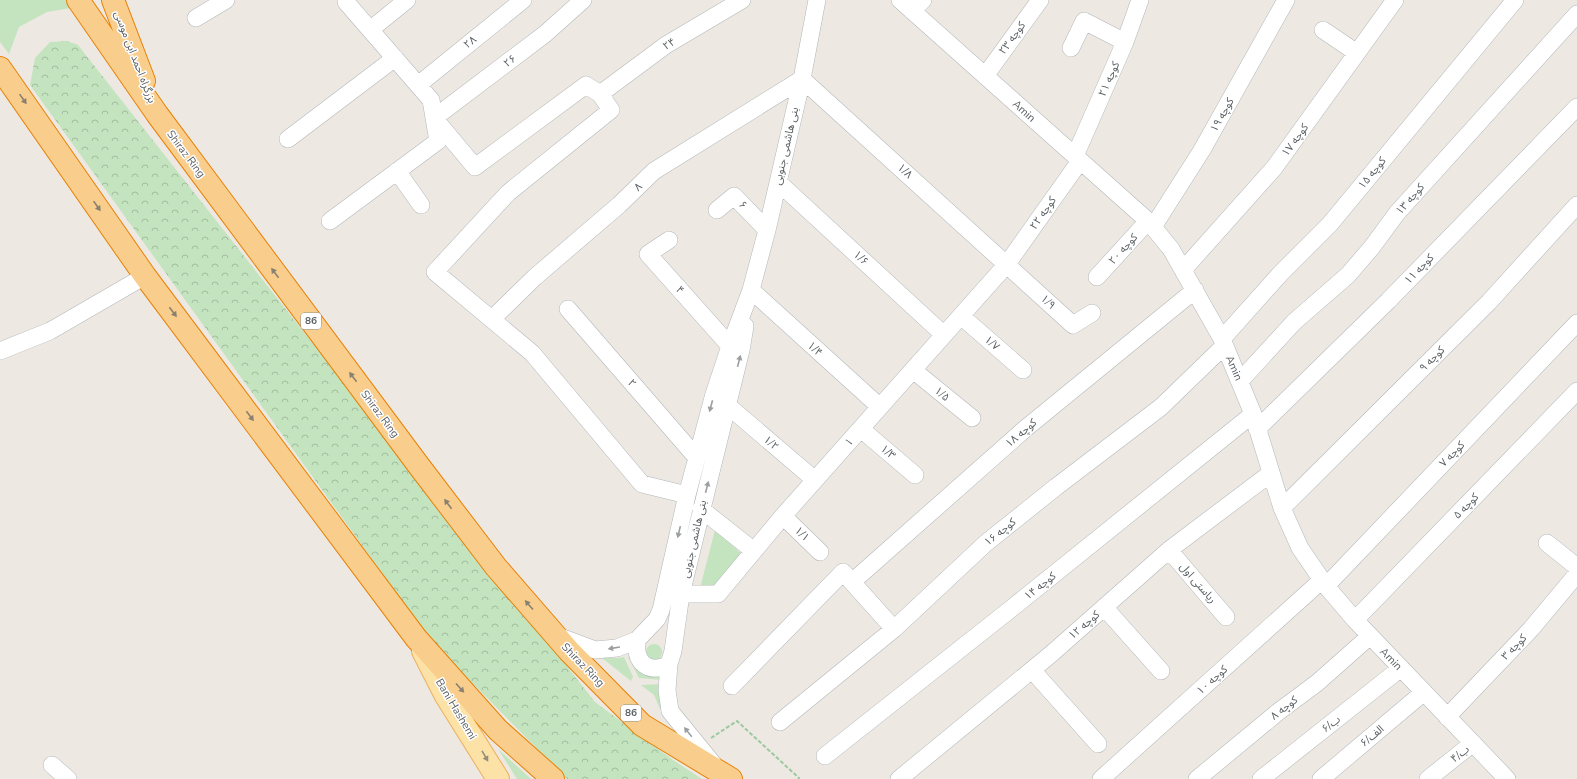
<svg xmlns="http://www.w3.org/2000/svg" width="1577" height="779" font-family="'Nunito Sans','Noto Sans Arabic',sans-serif">
  <style>
    .green { fill: #c4e4bf }
    .forest { fill: url(#forest-crowns) }
    .lines { fill: none; stroke-linecap: round; stroke-linejoin: round }
    .minor-casing { stroke: #b3b6b9; stroke-width: 18 }
    .major-casing { stroke: #edaf5b; stroke-width: 24 }
    .highway-casing { stroke: #e88107; stroke-width: 24 }
    .path { stroke: #9bc9a1; stroke-width: 2; stroke-dasharray: 4 2; stroke-linecap: butt }
    .minor { stroke: #fff; stroke-width: 17 }
    .major { stroke: #fce2a7; stroke-width: 22 }
    .highway { stroke: #f9ce8c; stroke-width: 22 }
    .oneway { fill: #8a806f }
    .oneway2 { fill: #9c9fa1 }
    .oneway3 { fill: #938d7a }
    .labels { text-anchor: middle; dominant-baseline: central; stroke-width: 3; stroke-linejoin: round; paint-order: stroke }
    .shield { fill: #fff; stroke: #8c8f91; stroke-width: 1 }
    .shield-label { font-size: 10px; font-weight: bold; fill: #5a5f62 }
    .street-label { font-size: 11px; fill: #5a5f62; stroke: #fff }
  </style>
  <defs>
    <pattern id="forest-crowns" width="20" height="18" patternUnits="userSpaceOnUse"><rect width="20" height="18" fill="#c4e4bf"/><path d="M2 6a3 3 0 1 1 6 0M12 15a3 3 0 1 1 6 0" fill="none" stroke="#a2bc9f"/></pattern>
  </defs>
  <rect width="100%" height="100%" fill="#ede9e2"/>
  <path class="green" d="M0 0H66L71 8 47 12 19 27 9 54 0 42Z
    M715 530 744 556 713 588H700Z
    M646 652a8 8 0 1 1 16 0a8 8 0 1 1-16 0Z
    M633 655 663 675V680L639 678 628 657Z
    M624 657 633 677 631 681 602 658H618Z
    M663 684 666 709H660L654 695 641 685Z
    M498 749 531 779H517Z"/>
  <path class="forest" d="M67 41 78 45 595 702 673 760 702 779H567L431 641 30 85 35 58 50 42Z"/>
  <g class="lines">
    <defs>
      <path id="minor" d="M583 0 545 34 434 118 475 167 586 85 600 94 611 110 508 193 435 272 532 353 642 484 687 495
        M900 0 1148 221 1171 249 1222 339 1253 414 1282 508 1300 548 1326 586 1355 620 1507 779
        M912 11 923 0
        M196 18 226 0
        M370 30 407 0
        M1323 30 1357 53
        M1071 48 1084 21 1125 42
        M985 76 1040 0
        M418 85 523 0
        M600 94 666 45 742 0
        M288 139 395 58
        M1075 156 1125 42 1140 0
        M397 171 421 205
        M778 182 944 335
        M717 210 734 196 767 230
        M330 221 438 141 431 100 346 2
        M1153 227 1202 150 1286 0
        M669 240 648 254 730 346
        M1183 270 1274 168 1395 0
        M1097 277 1148 221
        M751 290 880 407
        M568 309 697 458
        M961 316 1023 370
        M492 319 535 277 619 205 654 171 802 79 1073 325 1092 313
        M1222 339 1280 274 1330 224 1515 0
        M0 351 50 331 145 276
        M913 370 972 418
        M1240 381 1294 322 1348 275 1372 247 1397 213 1577 14
        M727 405 815 480
        M861 429 915 475
        M1257 429 1388 301 1577 107
        M1282 508 1489 302 1577 205
        M701 509 754 551
        M783 516 820 552
        M1547 543 1577 567
        M1169 550 1226 617
        M852 582 1026 428 1195 290
        M1326 586 1577 323
        M681 594H718L783 516 1007 264 1080 161
        M1104 607 1161 671
        M1355 620 1577 391
        M555 635 595 650 617 648 637 640 657 619 661 610 687 495 714 394 730 346 751 290 767 230 802 79 817 0
        M637 640C634 663 649 675 669 664
        M1032 670 1098 744
        M732 686 843 572 894 629
        M1447 717 1531 629 1577 574
        M780 722 894 629 986 543 1056 487 1161 407 1224 346
        M825 756 1012 608 1253 414
        M52 765 68 779
        M714 765 670 711 667 690 669 664 673 651 681 594 741 350 745 326
        M899 779 1050 655 1169 550 1271 473
        M1101 779 1322 580
        M1197 779 1278 712 1317 683 1370 636
        M1261 779 1401 668
        M1321 779 1424 692
        M1428 779 1473 743"/>
      <path id="major" d="M423 651 446 696 498 779"/>
      <path id="highway" d="M78 0 157 114 419 466 496 567 569 651 642 725 731 779
        M113 0 144 81
        M0 68 145 276 416 638 498 730 553 779"/>
    </defs>
    <use href="#minor" class="minor-casing"/>
    <use href="#major" class="major-casing"/>
    <use href="#highway" class="highway-casing"/>
    <path class="path" d="M711 738 737 721 799 778 798 779"/>
    <use href="#minor" class="minor"/>
    <use href="#major" class="major"/>
    <use href="#highway" class="highway"/>
  </g>
  <defs><path id="oneway-solid" d="M-6-.8H1V-3.2L6.5 0L1 3.2V.8H-6Z"/></defs>
  <g class="oneway">
    <use href="#oneway-solid" transform="translate(23 99) rotate(55)"/>
    <use href="#oneway-solid" transform="translate(97 206) rotate(55)"/>
    <use href="#oneway-solid" transform="translate(275 273) rotate(-127)"/>
    <use href="#oneway-solid" transform="translate(173 312) rotate(53)"/>
    <use href="#oneway-solid" transform="translate(353 377) rotate(-127)"/>
    <use href="#oneway-solid" transform="translate(250 416) rotate(53)"/>
    <use href="#oneway-solid" transform="translate(448 504) rotate(-127)"/>
    <use href="#oneway-solid" transform="translate(529 605) rotate(-131)"/>
    <use href="#oneway-solid" transform="translate(460 688) rotate(48)"/>
  </g>
  <g class="oneway2">
    <use href="#oneway-solid" transform="translate(739 361) rotate(-76)"/>
    <use href="#oneway-solid" transform="translate(711 406) rotate(105)"/>
    <use href="#oneway-solid" transform="translate(707 487) rotate(-76)"/>
    <use href="#oneway-solid" transform="translate(679 532) rotate(103)"/>
    <use href="#oneway-solid" transform="translate(614 648) rotate(171)"/>
    <use href="#oneway-solid" transform="translate(688 732) rotate(-129)"/>
  </g>
  <use class="oneway3" href="#oneway-solid" transform="translate(485 756) rotate(60)"/>
  <g class="labels">
    <g class="shield">
      <rect x="301" y="313" width="20" height="16" rx="3"/>
      <rect x="621" y="705" width="20" height="16" rx="3"/>
    </g>
    <g class="shield-label">
      <text x="311" y="321">86</text>
      <text x="631" y="713">86</text>
    </g>
    <g class="street-label">
      <text transform="translate(1012 38) rotate(-54)">کوچه ۲۳</text>
      <text transform="translate(470 42) rotate(-39)">۲۸</text>
      <text transform="translate(669 44) rotate(-33)">۲۴</text>
      <text transform="translate(135 57) rotate(69)">بزرگراه احمد ابن موسی</text>
      <text transform="translate(510 61) rotate(-37)">۲۶</text>
      <text transform="translate(1109 79) rotate(-66)">کوچه ۲۱</text>
      <text transform="translate(1024 111) rotate(42)">Amin</text>
      <text transform="translate(1222 115) rotate(-61)">کوچه ۱۹</text>
      <text transform="translate(1295 140) rotate(-54)">کوچه ۱۷</text>
      <text transform="translate(786 146) rotate(-77)">بنی هاشمی جنوبی</text>
      <text transform="translate(186 154) rotate(53)">Shiraz Ring</text>
      <text transform="translate(905 171) rotate(42)">۱/۸</text>
      <text transform="translate(1372 173) rotate(-51)">کوچه ۱۵</text>
      <text transform="translate(638 187) rotate(-44)">۸</text>
      <text transform="translate(1410 199) rotate(-49)">کوچه ۱۳</text>
      <text transform="translate(743 205) rotate(45)">۶</text>
      <text transform="translate(1043 213) rotate(-55)">کوچه ۲۲</text>
      <text transform="translate(1123 249) rotate(-48)">کوچه ۲۰</text>
      <text transform="translate(861 258) rotate(42)">۱/۶</text>
      <text transform="translate(1419 269) rotate(-46)">کوچه ۱۱</text>
      <text transform="translate(680 290) rotate(48)">۴</text>
      <text transform="translate(1048 302) rotate(43)">۱/۹</text>
      <text transform="translate(992 343) rotate(41)">۱/۷</text>
      <text transform="translate(815 349) rotate(42)">۱/۴</text>
      <text transform="translate(1432 359) rotate(-45)">کوچه ۹</text>
      <text transform="translate(1234 368) rotate(66)">Amin</text>
      <text transform="translate(632 383) rotate(49)">۲</text>
      <text transform="translate(942 394) rotate(39)">۱/۵</text>
      <text transform="translate(380 414) rotate(53)">Shiraz Ring</text>
      <text transform="translate(1021 433) rotate(-41)">کوچه ۱۸</text>
      <text transform="translate(849 442) rotate(-48)">۱</text>
      <text transform="translate(771 443) rotate(41)">۱/۲</text>
      <text transform="translate(888 452) rotate(40)">۱/۳</text>
      <text transform="translate(1452 454) rotate(-46)">کوچه ۷</text>
      <text transform="translate(1466 506) rotate(-46)">کوچه ۵</text>
      <text transform="translate(1000 532) rotate(-39)">کوچه ۱۶</text>
      <text transform="translate(802 534) rotate(44)">۱/۱</text>
      <text transform="translate(694 539) rotate(-77)">بنی هاشمی جنوبی</text>
      <text transform="translate(1198 583) rotate(49)">ریاستی اول</text>
      <text transform="translate(1040 586) rotate(-39)">کوچه ۱۴</text>
      <text transform="translate(1084 625) rotate(-41)">کوچه ۱۲</text>
      <text transform="translate(1514 647) rotate(-46)">کوچه ۳</text>
      <text transform="translate(1391 659) rotate(46)">Amin</text>
      <text transform="translate(583 665) rotate(46)">Shiraz Ring</text>
      <text transform="translate(1212 680) rotate(-42)">کوچه ۱۰</text>
      <text transform="translate(1284 708) rotate(-38)">کوچه ۸</text>
      <text transform="translate(456 709) rotate(59)">Bani Hashemi</text>
      <text transform="translate(1331 724) rotate(-38)">ب/۶</text>
      <text transform="translate(1372 736) rotate(-40)">۶/الف</text>
      <text transform="translate(1460 754) rotate(-39)">۴/ب</text>
    </g>
  </g>
</svg>
